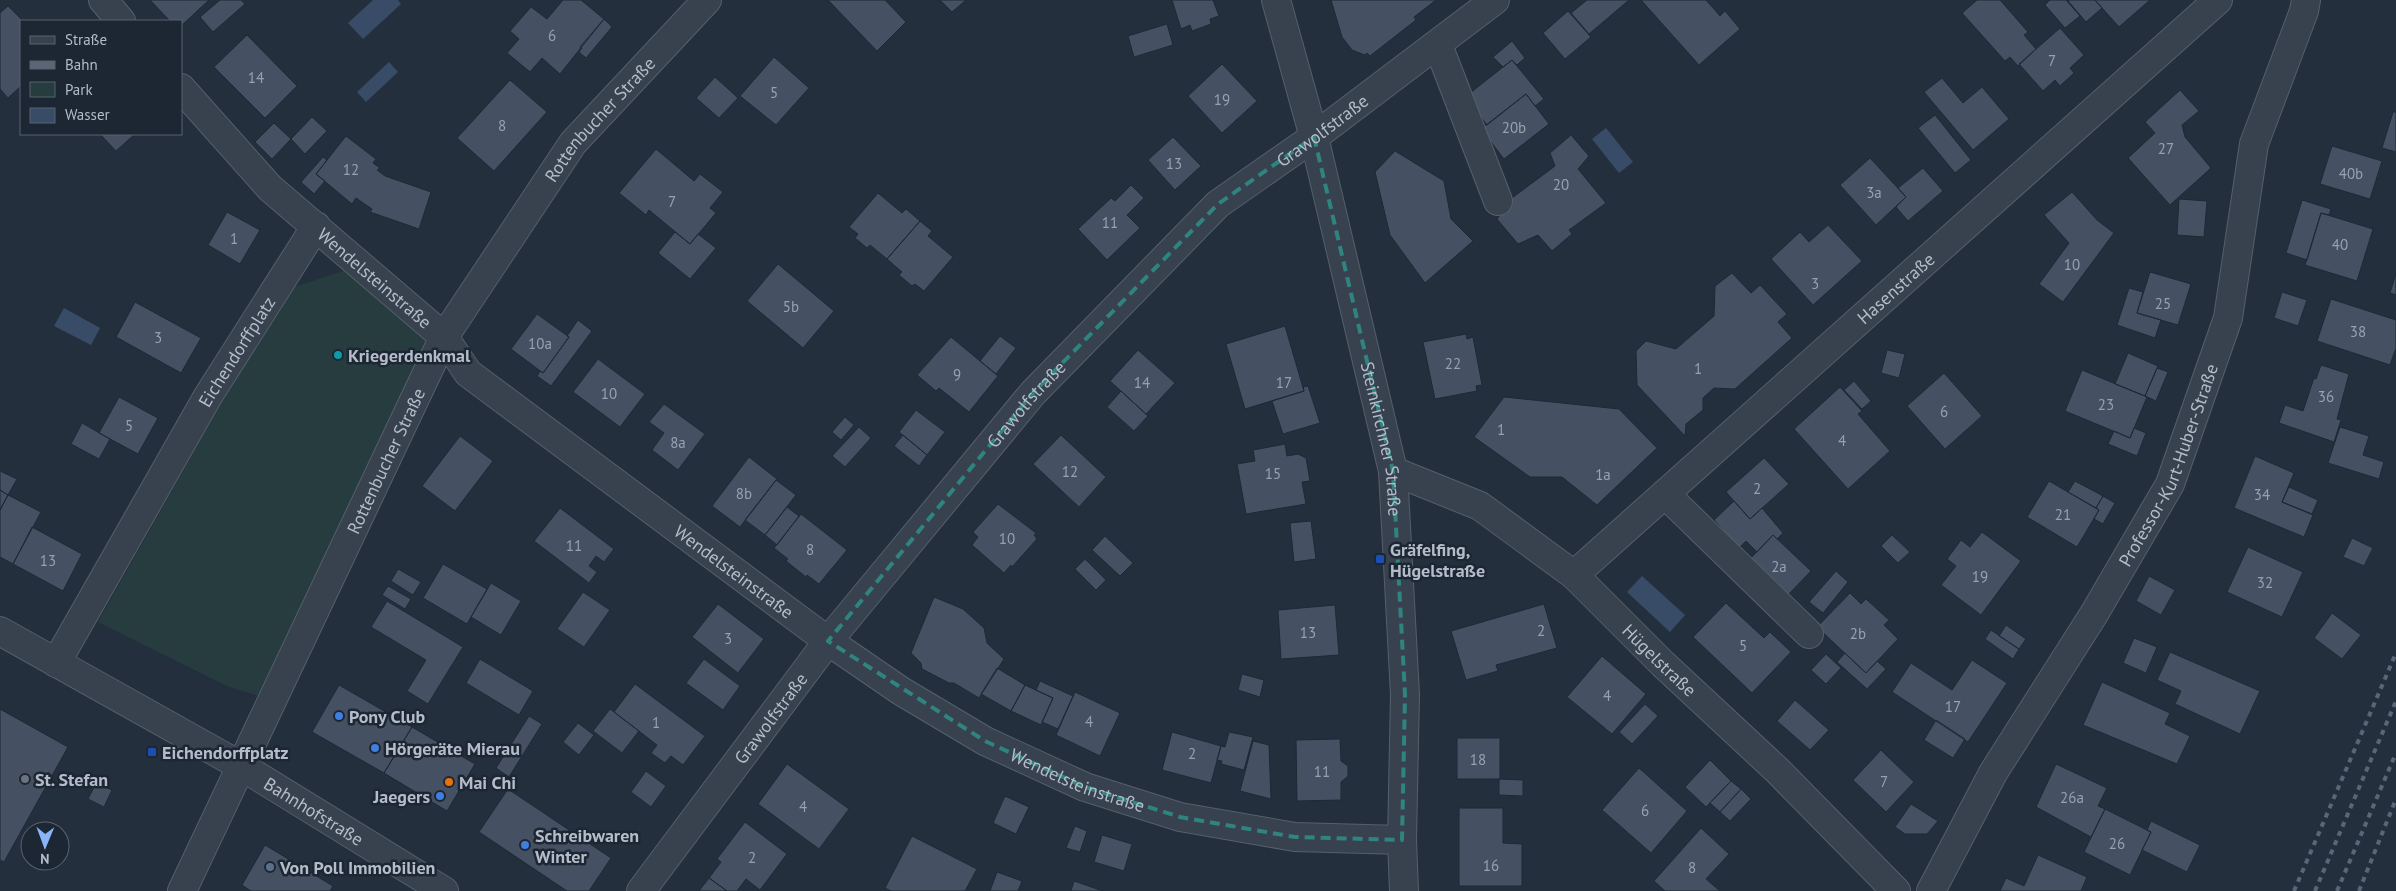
<svg xmlns="http://www.w3.org/2000/svg" width="2396" height="891" font-family="'PT Sans',sans-serif">
  <style>
    .green { fill: #263c3f }
    .water { fill: #394c67 }
    .building { fill: #455162; stroke: #1f2835 }
    .lines { fill: none; stroke-linecap: round; stroke-linejoin: round }
    .minor-casing { stroke: #565f6c; stroke-width: 30 }
    .minor { stroke: #38414e; stroke-width: 28 }
    .rail { stroke: #5a6575; stroke-width: 4; stroke-dasharray: 5 5; stroke-linecap: butt }
    .marked { fill: none; stroke: #308480; stroke-width: 4; stroke-dasharray: 10 6; stroke-linejoin: round }
    .culture-dot { fill: #0f9aa8; stroke: #1d2633; stroke-width: 2 }
    .transit-dot { fill: #1a4fb4; stroke: #1d2633; stroke-width: 2 }
    .shop-dot { fill: #3f7fe0; stroke: #1d2633; stroke-width: 2 }
    .worship-dot { fill: #6b7280; stroke: #1d2633; stroke-width: 2 }
    .food-dot { fill: #e8710a; stroke: #1d2633; stroke-width: 2 }
    .service-dot { fill: #5c6f8a; stroke: #1d2633; stroke-width: 2 }
    .labels { text-anchor: middle; dominant-baseline: central; stroke-width: 5; stroke-linejoin: round; paint-order: stroke }
    .number-label { font-size: 15px; fill: #98a1af }
    .street-label { font-size: 18px; fill: #b4bcc9; stroke: #1d2633 }
    .poi-label { font-size: 18px; font-weight: bold; fill: #b4bcc9; stroke: #1d2633; text-anchor: start }
  </style>
  <rect width="100%" height="100%" fill="#242f3e"/>
  <path class="green" d="M346 270 428 342 266 698 229 687 98 622 285 290Z"/>
  <path class="water" d="M373 0H398L401 4 363 39 348 23Z
    M389 62 398 72 366 102 357 92Z
    M1606 128 1633 162 1619 173 1592 139Z
    M64 308 100 328 91 345 54 326Z
    M1642 576 1685 615 1670 632 1627 592Z"/>
  <path class="building" d="M150 0H209L181 26V21H170Z
    M220 0H241L245 4 213 32 200 17Z
    M563 0H581L604 19 560 74 542 58 530 72 507 53 519 39 510 31 531 7 547 19Z
    M828 0H885L906 22 877 51Z
    M940 0H966L952 12Z
    M1172 0H1213L1219 16 1210 19 1211 24 1192 31 1190 25 1181 29Z
    M1331 0H1436L1414 17 1416 20 1370 56 1367 53 1365 55 1352 50 1342 37Z
    M1587 0H1629L1589 34 1571 13Z
    M1641 0H1706L1720 16 1725 11 1740 29 1699 65Z
    M1977 0H2000L2028 32 2024 35 2036 49 2018 66 2010 57 2005 61 1962 13Z
    M2050 0H2066L2080 16 2065 28 2045 5Z
    M2069 0H2095L2102 8 2086 22 2068 1Z
    M2095 0H2150L2119 27Z
    M8 6 23 21 21 86 8 98 0 89V13Z
    M1568 11 1591 37 1565 59 1543 33Z
    M604 19 612 27 586 58 579 52 582 48 580 47Z
    M1167 24 1173 45 1134 57 1128 36Z
    M2060 28 2084 55 2070 68 2074 73 2060 86 2055 80 2043 91 2019 64Z
    M247 35 297 86 265 118 214 67Z
    M1512 41 1525 58 1517 65 1512 60 1503 67 1493 57Z
    M774 57 809 88 776 125 740 96Z
    M1512 60 1544 99 1535 106 1526 94 1487 125 1465 97Z
    M1222 64 1257 101 1222 133 1188 96Z
    M715 77 738 98 719 118 696 98Z
    M1942 78 1963 103 1982 87 2009 119 1973 150 1924 92Z
    M510 80 547 112 494 171 457 138Z
    M2180 90 2199 111 2182 125 2185 137 2211 168 2170 205 2128 158 2155 133 2145 122Z
    M1526 94 1549 124 1504 159 1481 129Z
    M2393 112H2396V152L2382 148Z
    M1935 115 1971 160 1955 173 1918 128Z
    M312 117 327 131 305 154 291 139Z
    M274 123 291 139 272 159 255 142Z
    M100 134H135L116 151Z
    M1571 135 1589 156 1578 169 1606 203 1569 230 1572 234 1552 251 1538 235 1518 244 1497 219 1512 198 1555 166 1550 153Z
    M346 136 376 159 373 163 380 168 377 170 385 176 431 192 419 229 370 212 372 209 356 198 352 204 316 174Z
    M1173 137 1201 166 1175 190 1148 160Z
    M2332 146 2382 161 2370 199 2320 184Z
    M656 149 694 181 700 174 723 192 710 208 716 213 690 244 649 210 646 215 619 193Z
    M1395 151 1444 181 1451 219 1473 241 1425 283 1390 235 1375 172Z
    M323 157 327 160 316 174 325 181 314 194 301 182Z
    M1870 158 1906 197 1876 225 1840 185Z
    M1923 168 1943 191 1908 221 1896 207 1906 197 1898 188Z
    M1131 185 1144 198 1127 215 1140 228 1107 260 1078 229 1111 198 1115 201Z
    M2072 192 2097 220 2114 233 2063 302 2039 284 2069 243 2044 215Z
    M878 193 902 213 906 209 920 221 887 259 870 245 867 248 855 238 858 234 849 227Z
    M2179 199 2207 201 2204 237 2177 235Z
    M2302 200 2331 209 2329 215 2321 213 2307 260 2286 253Z
    M227 212 260 230 240 264 208 245Z
    M2321 213 2373 229 2357 281 2305 265Z
    M920 221 932 231 928 236 953 257 924 291 915 284 912 286 899 275 902 272 887 259Z
    M1828 225 1862 261 1813 305 1771 259 1800 232 1809 242Z
    M675 232 690 244 698 234 716 248 690 279 658 253Z
    M778 264 834 311 803 348 747 301Z
    M2150 272 2191 284 2178 325 2137 313Z
    M1732 273 1751 293 1760 285 1787 314 1778 322 1792 338 1735 389 1714 388 1703 398V410L1686 424 1685 436 1637 385 1636 351 1646 341 1676 349 1714 316 1715 286Z
    M2396 273V295L2390 293Z
    M2129 288 2143 292 2137 313 2161 320 2155 338 2117 325Z
    M2282 292 2307 300 2298 326 2274 318Z
    M2331 299 2396 320V348L2390 365 2317 341Z
    M135 302 201 338 181 373 116 337Z
    M537 314 569 337 543 373 511 349Z
    M578 320 592 331 551 386 537 376 540 371 543 373 569 337 567 336Z
    M1285 326 1304 391 1245 409 1226 344Z
    M1466 334 1467 339 1473 337 1482 385 1476 386 1477 391 1435 399 1423 342Z
    M1000 336 1016 348 996 374 980 361Z
    M951 337 998 376 969 412 939 388 936 391 917 375Z
    M1138 350 1175 383 1146 414 1110 381Z
    M1887 350 1905 354 1899 378 1881 373Z
    M2128 353 2158 366 2145 396 2115 384Z
    M598 359 645 394 620 427 573 392Z
    M2321 365 2349 374 2337 419 2341 420 2334 442 2279 423 2285 405 2303 411 2314 378 2316 379Z
    M2157 368 2168 372 2156 401 2145 396Z
    M2082 370 2147 397 2130 438 2065 411Z
    M1944 373 1982 416 1945 449 1907 406Z
    M1854 381 1871 401 1862 409 1844 390Z
    M1308 386 1320 423 1283 434 1272 401 1304 391 1303 387Z
    M1840 387 1862 411 1858 414 1890 451 1848 489 1794 429Z
    M1121 391 1148 416 1134 431 1107 407Z
    M119 397 158 418 138 454 99 433Z
    M1504 397 1619 409 1657 448 1597 505 1562 477H1530L1474 437Z
    M664 404 705 434 678 470 652 450 664 433 649 422Z
    M916 410 945 432 927 455 899 432Z
    M845 417 854 425 841 440 832 432Z
    M82 423 110 439 99 459 71 444Z
    M859 427 871 438 845 467 832 456Z
    M2340 427 2369 436 2363 455 2384 462 2379 479 2328 463Z
    M2134 428 2146 433 2137 456 2108 444 2114 431 2130 438Z
    M903 435 927 455 919 466 894 446Z
    M1061 435 1106 477 1079 507 1033 464Z
    M460 436 493 461 455 511 422 486Z
    M1285 444 1287 456 1298 454 1306 458 1310 481 1302 482 1306 504 1246 514 1237 464 1255 461 1253 450Z
    M2255 456 2294 473 2282 502 2313 515 2304 537 2234 508Z
    M749 457 777 479 740 527 712 506Z
    M1764 458 1789 484 1750 519 1726 492Z
    M0 471 17 479 8 495 0 490Z
    M776 480 796 495 765 535 745 520Z
    M2049 481 2099 510 2077 547 2027 517Z
    M2075 481 2103 496 2096 508 2068 492Z
    M2289 487 2318 500 2312 514 2282 502Z
    M0 490 8 495 0 510Z
    M8 495 41 512 13 564 0 557V510Z
    M2103 496 2115 503 2103 524 2094 519 2099 510 2096 508Z
    M1734 501 1750 519 1762 508 1783 533 1777 539 1773 535 1757 552 1746 541 1739 548 1714 520Z
    M998 504 1036 533 1034 535 1037 539 1012 567 1011 565 1004 573 972 545 978 537 973 532Z
    M787 507 799 516 777 545 765 535Z
    M560 508 614 549 604 562 596 556 589 566 597 572 589 583 534 541Z
    M801 514 847 550 819 584 807 575 806 577 786 561 788 559 774 548Z
    M1311 521 1316 559 1294 562 1290 523Z
    M32 527 82 554 63 591 13 564Z
    M1982 532 2021 561 1981 615 1941 585 1956 566 1947 559 1961 540 1970 547Z
    M1773 535 1811 571 1786 597 1748 561Z
    M1892 535 1910 552 1898 563 1881 546Z
    M1105 536 1133 563 1120 576 1092 550Z
    M2352 538 2373 548 2364 566 2343 557Z
    M2248 547 2303 572 2282 617 2227 592Z
    M1085 559 1106 580 1096 590 1075 569Z
    M443 564 487 589 467 624 423 598Z
    M398 569 421 582 413 595 391 581Z
    M1836 571 1848 582 1823 613 1809 602Z
    M2149 576 2175 590 2161 615 2136 601Z
    M491 583 521 601 501 635 471 617Z
    M388 586 411 599 405 609 382 595Z
    M583 592 610 610 584 647 557 629Z
    M1850 593 1861 604 1866 599 1889 620 1884 625 1898 639 1866 673 1817 627Z
    M934 597 963 609 984 628 987 643 1004 659 979 698 954 683H949L922 669 921 663 911 653Z
    M387 601 463 647 428 704 407 691 426 660 371 627Z
    M1726 603 1764 638 1770 632 1791 652 1752 693 1693 637Z
    M718 604 764 639 738 673 692 637Z
    M1544 604 1557 648 1496 665 1498 671 1466 680 1451 631Z
    M1335 605 1339 655 1281 659 1278 610Z
    M2332 613 2361 635 2342 659 2314 638Z
    M2006 625 2026 639 2019 649 1999 636Z
    M1991 630 2019 649 2013 659 1985 639Z
    M2134 638 2157 647 2146 673 2123 663Z
    M2170 652 2260 691 2240 734 2175 704 2181 691 2157 680Z
    M1845 653 1866 673 1877 661 1886 669 1867 689 1837 662Z
    M1826 654 1841 668 1826 684 1811 670Z
    M1602 656 1646 694 1612 734 1567 697Z
    M480 659 533 691 519 715 466 683Z
    M704 659 740 686 723 710 686 683Z
    M1972 660 2007 683 1968 742 1892 692 1911 663 1952 690Z
    M997 668 1025 685 1011 711 981 694Z
    M1242 674 1264 680 1260 697 1238 690Z
    M1040 681 1073 696 1058 729 1042 722 1053 698 1036 690Z
    M2102 682 2170 713 2165 724 2190 736 2177 764 2083 725Z
    M635 684 705 736 683 765 671 756 665 763 651 753 657 745 614 712Z
    M339 685 412 727 384 773 312 732Z
    M1025 685 1053 698 1041 725 1011 711Z
    M1075 692 1120 713 1100 756 1056 735Z
    M1795 700 1829 730 1810 750 1777 721Z
    M1645 704 1658 716 1632 744 1619 732Z
    M0 709 68 747 4 862 0 860Z
    M610 709 639 731 622 753 593 731Z
    M529 716 542 724 509 777 496 768Z
    M1936 720 1965 739 1953 758 1924 740Z
    M578 723 594 735 579 755 563 742Z
    M412 727 475 764 447 811 384 773Z
    M1172 732 1221 746 1211 783 1162 770Z
    M1229 732 1253 737 1244 770 1221 764 1222 761 1217 760 1221 746 1225 747Z
    M1457 738H1500V779H1457Z
    M1340 739 1341 761 1348 766V776L1341 782V800L1297 801 1296 740Z
    M1253 741 1269 745 1271 799 1240 791Z
    M1881 750 1914 782 1886 812 1853 780Z
    M1710 760 1731 781 1706 807 1685 787Z
    M787 764 849 809 819 849 758 804Z
    M2056 764 2107 788 2098 806 2105 809 2091 837 2036 807Z
    M1639 768 1687 811 1651 853 1602 810Z
    M646 771 666 786 651 807 631 792Z
    M1499 779 1523 780V796L1499 795Z
    M1731 781 1741 789 1720 812 1710 803Z
    M96 783 112 790 104 807 88 799Z
    M508 789 611 858 589 891H567L479 832Z
    M1741 789 1751 799 1730 821 1720 812Z
    M1005 796 1029 807 1016 834 993 823Z
    M1911 804 1938 821 1927 834H1905L1895 827Z
    M1459 808H1503V843L1522 844V886H1459Z
    M2105 809 2151 832 2130 875 2084 852Z
    M2151 821 2200 845 2187 872 2142 850 2151 832 2147 830Z
    M745 822 787 854 760 890 746 879 737 891H727L709 878 721 862 717 859Z
    M1075 826 1087 831 1080 852 1066 848Z
    M1701 828 1729 854 1706 879 1720 891H1665L1654 881Z
    M1102 835 1132 844 1124 871 1094 862Z
    M912 836 977 869 965 891H891L885 888Z
    M265 845 333 886 330 891H251L242 885Z
    M2038 855 2087 877 2081 891H2000L2006 878 2024 886Z
    M997 872 1022 881 1018 891H990Z
    M709 878 727 891H699Z
    M1074 881 1103 891H1071Z"/>
  <g class="lines">
    <defs>
      <g id="minor">
        <path d="M103 0 121 21"/>
        <path id="s1" d="M1276 0 1314 137 1393 471 1405 695 1402 840 1404 891"/>
        <path d="M1438 45 1498 201"/>
        <path id="s2" d="M181 88 270 188 444 337 468 373 828 641 901 691 985 741 1085 787 1180 817 1295 837 1402 840"/>
        <path id="s3" d="M1393 471 1480 506 1574 575 1663 664 1777 770 1896 891"/>
        <path d="M1665 494 1809 634"/>
        <path id="s4" d="M1574 575 2218 0"/>
        <path id="s5" d="M0 631 241 766 444 891"/>
        <path id="s6" d="M56 663 208 396 316 226"/>
        <path id="s7" d="M182 891 444 337 573 143 707 0"/>
        <path id="s8" d="M641 891 828 641 1033 393 1218 204 1314 137 1495 0"/>
        <path id="s9" d="M1931 891 1993 773 2094 614 2170 484 2228 318 2254 144 2304 11 2306 0"/>
      </g>
    </defs>
    <use href="#minor" class="minor-casing"/>
    <use href="#minor" class="minor"/>
    <path class="rail" d="M2294 891 2396 653
      M2315 891 2396 701
      M2337 891 2396 753
      M2359 891 2396 799"/>
  </g>
  <path class="marked" d="M1314 137 1393 471 1405 695 1402 840 1295 837 1180 817 1085 787 985 741 828 641 1033 393 1218 204Z"/>
  <circle class="culture-dot" cx="338" cy="355" r="5"/>
  <g class="transit-dot">
    <rect x="1375" y="554" width="10" height="10" rx="2.5"/>
    <rect x="147" y="747" width="10" height="10" rx="2.5"/>
  </g>
  <g class="shop-dot">
    <circle cx="339" cy="716" r="5"/>
    <circle cx="375" cy="748" r="5"/>
    <circle cx="440" cy="796" r="5"/>
    <circle cx="525" cy="845" r="5"/>
  </g>
  <circle class="worship-dot" cx="25" cy="779" r="5"/>
  <circle class="food-dot" cx="449" cy="782" r="5"/>
  <circle class="service-dot" cx="270" cy="867" r="5"/>
  <g class="labels">
    <g class="number-label">
      <text x="552" y="35">6</text>
      <text x="2052" y="60">7</text>
      <text x="256" y="77">14</text>
      <text x="774" y="92">5</text>
      <text x="1222" y="99">19</text>
      <text x="502" y="125">8</text>
      <text x="1514" y="127">20b</text>
      <text x="2166" y="148">27</text>
      <text x="1174" y="163">13</text>
      <text x="351" y="169">12</text>
      <text x="2351" y="173">40b</text>
      <text x="1561" y="184">20</text>
      <text x="1874" y="192">3a</text>
      <text x="672" y="201">7</text>
      <text x="1110" y="222">11</text>
      <text x="234" y="238">1</text>
      <text x="2340" y="244">40</text>
      <text x="2072" y="264">10</text>
      <text x="1815" y="283">3</text>
      <text x="2163" y="303">25</text>
      <text x="791" y="306">5b</text>
      <text x="2358" y="331">38</text>
      <text x="158" y="337">3</text>
      <text x="540" y="343">10a</text>
      <text x="1453" y="363">22</text>
      <text x="1698" y="368">1</text>
      <text x="957" y="374">9</text>
      <text x="1142" y="382">14</text>
      <text x="1284" y="382">17</text>
      <text x="609" y="393">10</text>
      <text x="2326" y="396">36</text>
      <text x="2106" y="404">23</text>
      <text x="1944" y="411">6</text>
      <text x="129" y="425">5</text>
      <text x="1501" y="429">1</text>
      <text x="1842" y="440">4</text>
      <text x="678" y="442">8a</text>
      <text x="1070" y="471">12</text>
      <text x="1273" y="473">15</text>
      <text x="1603" y="474">1a</text>
      <text x="1757" y="488">2</text>
      <text x="744" y="493">8b</text>
      <text x="2262" y="494">34</text>
      <text x="2063" y="514">21</text>
      <text x="1007" y="538">10</text>
      <text x="574" y="545">11</text>
      <text x="810" y="549">8</text>
      <text x="48" y="560">13</text>
      <text x="1779" y="566">2a</text>
      <text x="1980" y="576">19</text>
      <text x="2265" y="582">32</text>
      <text x="1541" y="630">2</text>
      <text x="1308" y="632">13</text>
      <text x="1858" y="633">2b</text>
      <text x="728" y="638">3</text>
      <text x="1743" y="645">5</text>
      <text x="1607" y="695">4</text>
      <text x="1953" y="706">17</text>
      <text x="1089" y="721">4</text>
      <text x="656" y="722">1</text>
      <text x="1192" y="753">2</text>
      <text x="1478" y="759">18</text>
      <text x="1322" y="771">11</text>
      <text x="1884" y="781">7</text>
      <text x="2072" y="797">26a</text>
      <text x="803" y="806">4</text>
      <text x="1645" y="810">6</text>
      <text x="2117" y="843">26</text>
      <text x="752" y="857">2</text>
      <text x="1491" y="865">16</text>
      <text x="1692" y="867">8</text>
    </g>
    <g class="street-label">
      <text stroke="none"><textPath href="#s7" startOffset="881">Rottenbucher Straße</textPath></text>
      <text stroke="none"><textPath href="#s8" startOffset="1026">Grawolfstraße</textPath></text>
      <text stroke="none"><textPath href="#s2" startOffset="272">Wendelsteinstraße</textPath></text>
      <text stroke="none"><textPath href="#s4" startOffset="431">Hasenstraße</textPath></text>
      <text stroke="none"><textPath href="#s6" startOffset="360">Eichendorffplatz</textPath></text>
      <text stroke="none"><textPath href="#s8" startOffset="621">Grawolfstraße</textPath></text>
      <text stroke="none"><textPath href="#s1" startOffset="452">Steinkirchner Straße</textPath></text>
      <text stroke="none"><textPath href="#s7" startOffset="476">Rottenbucher Straße</textPath></text>
      <text stroke="none"><textPath href="#s9" startOffset="489">Professor-Kurt-Huber-Straße</textPath></text>
      <text stroke="none"><textPath href="#s2" startOffset="738">Wendelsteinstraße</textPath></text>
      <text stroke="none"><textPath href="#s3" startOffset="331">Hügelstraße</textPath></text>
      <text stroke="none"><textPath href="#s8" startOffset="216">Grawolfstraße</textPath></text>
      <text stroke="none"><textPath href="#s2" startOffset="1142">Wendelsteinstraße</textPath></text>
      <text stroke="none"><textPath href="#s5" startOffset="362">Bahnhofstraße</textPath></text>
    </g>
    <g class="poi-label">
      <text x="348" y="355">Kriegerdenkmal</text>
      <text x="1390" y="549">Gräfelfing,<tspan x="1390" dy="21">Hügelstraße</tspan></text>
      <text x="349" y="716">Pony Club</text>
      <text x="385" y="748">Hörgeräte Mierau</text>
      <text x="162" y="752">Eichendorffplatz</text>
      <text x="35" y="779">St. Stefan</text>
      <text x="459" y="782">Mai Chi</text>
      <text x="430" y="796" text-anchor="end">Jaegers</text>
      <text x="535" y="835">Schreibwaren<tspan x="535" dy="21">Winter</tspan></text>
      <text x="280" y="867">Von Poll Immobilien</text>
    </g>
  </g>
  <rect x="20" y="20" width="162" height="115" fill="#1d2633" stroke="#59626f"/>
  <rect x="30" y="36" width="25" height="8" fill="#38414e" stroke="#59626f"/>
  <text x="65" y="45" font-size="15" fill="#b4bcc9">Straße</text>
  <rect x="30" y="61" width="25" height="8" fill="#5a6575" stroke="#59626f"/>
  <text x="65" y="70" font-size="15" fill="#b4bcc9">Bahn</text>
  <rect x="30" y="82" width="25" height="15" fill="#263c3f" stroke="#59626f"/>
  <text x="65" y="95" font-size="15" fill="#b4bcc9">Park</text>
  <rect x="30" y="108" width="25" height="15" fill="#394c67" stroke="#59626f"/>
  <text x="65" y="120" font-size="15" fill="#b4bcc9">Wasser</text>
  <g transform="translate(45 846) rotate(181)"><circle r="24" fill="#1d2633" stroke="#59626f"/>
  <path d="M0-4L9 19L0 12L-9 19Z" fill="#8ab4f8"/>
  <text y="-8" font-size="14" font-weight="bold" text-anchor="middle" fill="#b4bcc9">N</text>
  </g>
</svg>
